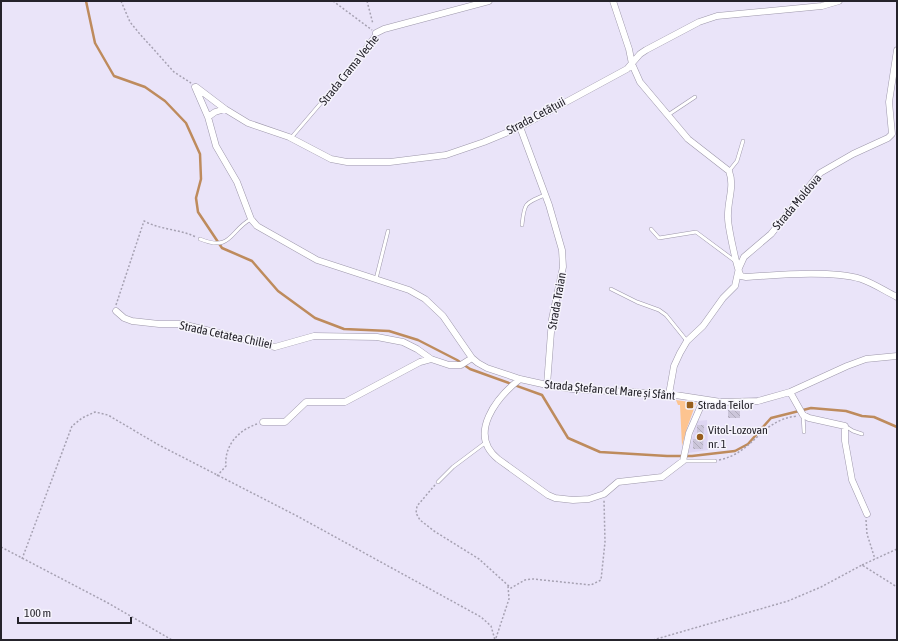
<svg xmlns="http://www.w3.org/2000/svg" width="898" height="641" font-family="'Asap Condensed',sans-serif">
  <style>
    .built { fill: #ded6f2 }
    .green { fill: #fdc490 }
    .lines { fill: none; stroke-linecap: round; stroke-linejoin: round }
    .stream { stroke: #be8b5d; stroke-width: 2.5 }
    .building { fill: url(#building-back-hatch) }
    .service-casing { stroke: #9d97aa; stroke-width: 4 }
    .minor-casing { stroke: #9d97aa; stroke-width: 7 }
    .path { stroke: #a6a1b2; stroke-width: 1.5; stroke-dasharray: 2 2; stroke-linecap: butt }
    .service { stroke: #fff; stroke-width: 3 }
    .minor { stroke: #fff; stroke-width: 6 }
    .poi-dot { fill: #985e1d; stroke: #f6f4fc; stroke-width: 1.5 }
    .labels { text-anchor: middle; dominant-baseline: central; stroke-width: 3; stroke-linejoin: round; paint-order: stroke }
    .street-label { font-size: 12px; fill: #25232b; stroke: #f6f4fc }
    .poi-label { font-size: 12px; fill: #25232b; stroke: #f6f4fc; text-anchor: start }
  </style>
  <defs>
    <pattern id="building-back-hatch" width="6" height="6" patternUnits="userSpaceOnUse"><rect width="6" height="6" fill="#ccc6da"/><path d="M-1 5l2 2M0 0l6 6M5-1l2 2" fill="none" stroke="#afaabb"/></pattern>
  </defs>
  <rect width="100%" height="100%" fill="#eae4f9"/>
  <path class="built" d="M707 420 708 450 688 453 697 421Z"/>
  <path class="green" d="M676 400 696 403 687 428 682 446 680 405H678Z"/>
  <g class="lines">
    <path class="stream" d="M86 1 95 43 114 76 145 87 165 101 186 123 200 154 201 179 196 198 198 212 222 248 252 261 278 291 315 318 344 329 389 331 418 340 457 360 470 369 542 395 568 438 600 452 667 456H692L735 451 748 444 771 418 811 408 846 411 862 416 874 417 897 427"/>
  </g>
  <path class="building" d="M728 410 740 411V418H728Z
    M697 425H704L703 449H693V439H697Z"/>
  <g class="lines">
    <defs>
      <path id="service" d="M668 115 695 97
        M291 138 344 76 376 33
        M729 171 737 161 743 141
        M522 225C524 203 525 203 545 195
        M651 229 659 238 696 232 735 261
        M200 239C232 252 229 231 251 219
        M376 279 388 231
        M611 289 637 302 659 310 666 315 687 341
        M803 415 804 432
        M845 426 853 431 862 434
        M683 461H715
        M438 482 453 467 485 443"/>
      <path id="minor" d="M613 1 629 49 632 64 640 82 688 139 729 171C735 187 727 201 728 218 728 226 737 270 741 276L746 277C777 275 831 270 861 279 873 283 885 291 897 297
        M376 33 384 29 489 1
        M195 87 208 117 216 146 237 182 251 219 257 226 317 260 409 290 425 299 443 316 472 358 478 363 487 368 520 379 547 385 572 389 669 394 721 402 758 401 790 392 847 366 866 359 897 356
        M196 87 225 109 248 123 289 137 331 159 347 162H390L446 155 484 142 520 127 627 69 640 54 646 50 699 22 717 16 822 6 839 1
        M208 117 215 112 225 109
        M520 127 549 205 562 250 563 267 552 319 547 385
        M116 311 124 318 132 321 159 324H182L275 347 314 336 377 337 403 342 417 349 431 359 449 365H461L472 358
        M520 379C497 397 467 434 498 459L548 495 555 498 573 500 589 499 604 494 618 482 662 477 683 461 689 433 703 401
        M790 392 803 415 809 418 845 426V441L852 480 867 514
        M669 394 674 366 680 353 687 341 703 326 723 298 735 286 739 268 744 257 771 234 820 173 853 154 888 138 892 134 889 102 897 50
        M263 422H285L306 402H345L420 362 431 359"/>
    </defs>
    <use href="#service" class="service-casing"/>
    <use href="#minor" class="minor-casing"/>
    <path class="path" d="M121 1 130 22 139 33 174 72 191 83
      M333 1 372 30
      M367 1 373 24
      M116 305 144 221C161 230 179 229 196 237
      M719 460C754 453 760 420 797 416
      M217 476 226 466C224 445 239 430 257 424
      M435 485 417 506 416 513 420 520 434 531 479 559 511 588 525 580 533 579 591 585 601 580 605 542 604 500
      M866 520 867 534 875 559
      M1 547 108 603 172 640
      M22 559 72 426 82 418 95 412 108 415 157 444 297 516 481 617 491 626 495 640
      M862 565 897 549
      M496 638 509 599 508 586
      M653 640 788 601 821 587 862 565 897 587"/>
    <use href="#service" class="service"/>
    <use href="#minor" class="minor"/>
  </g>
  <g class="poi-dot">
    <rect x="686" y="401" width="8" height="8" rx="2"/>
    <circle cx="700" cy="437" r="4"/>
  </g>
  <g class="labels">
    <g class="street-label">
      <text transform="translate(349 70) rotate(-51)">Strada Crama Veche</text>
      <text transform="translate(536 116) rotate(-28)">Strada Cetățuii</text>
      <text transform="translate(797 202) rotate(-50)">Strada Moldova</text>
      <text transform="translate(557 301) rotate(-80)">Strada Traian</text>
      <text transform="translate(226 335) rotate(12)">Strada Cetatea Chiliei</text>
      <text transform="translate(610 390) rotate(5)">Strada Ștefan cel Mare și Sfânt</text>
    </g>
    <g class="poi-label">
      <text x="698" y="405">Strada Teilor</text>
      <text x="708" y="430">Vitol-Lozovan<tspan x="708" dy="14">nr. 1</tspan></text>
    </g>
  </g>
  <rect width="898" height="641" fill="none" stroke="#25232b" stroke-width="4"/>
  <path d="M18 617v6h113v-6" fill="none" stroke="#25232b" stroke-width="2"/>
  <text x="24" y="617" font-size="12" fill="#25232b" stroke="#f6f4fc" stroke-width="3" paint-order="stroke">100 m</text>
</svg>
